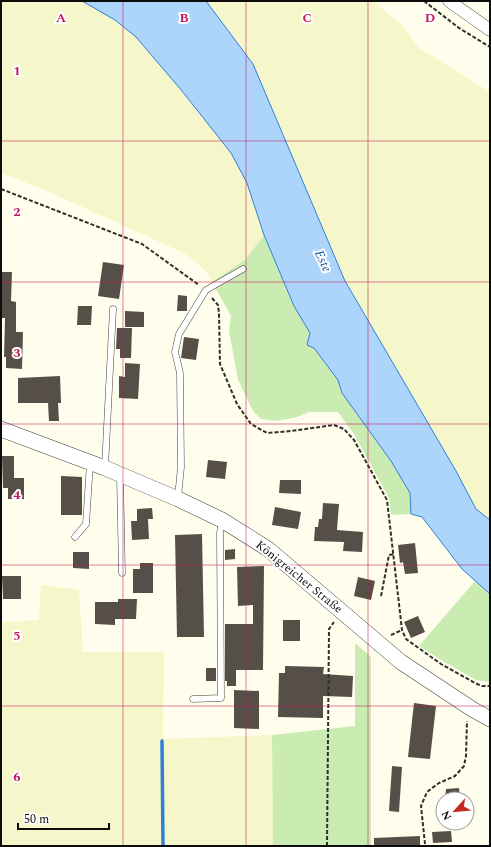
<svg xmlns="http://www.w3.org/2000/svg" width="491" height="847" font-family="Spectral,serif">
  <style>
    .farmland { fill: #f5f7ca }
    .green { fill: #caecb3 }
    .water { fill: #add4fa; stroke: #2f80d6 }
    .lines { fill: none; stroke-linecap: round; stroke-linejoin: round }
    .stream { stroke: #2f80d6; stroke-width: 3.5 }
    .building { fill: #564f48 }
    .service-casing { stroke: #3f3f3f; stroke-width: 7 }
    .minor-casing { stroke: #3f3f3f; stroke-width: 13 }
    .tertiary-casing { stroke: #3f3f3f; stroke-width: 16 }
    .path { stroke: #2e2e2e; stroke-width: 2; stroke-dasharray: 4 2; stroke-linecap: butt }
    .service { stroke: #fff; stroke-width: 6 }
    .minor { stroke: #fff; stroke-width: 12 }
    .tertiary { stroke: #fff; stroke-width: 15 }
    .grid { fill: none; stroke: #c2185b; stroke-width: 1; stroke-opacity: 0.55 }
    .labels { text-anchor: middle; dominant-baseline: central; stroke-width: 4; stroke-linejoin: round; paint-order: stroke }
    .street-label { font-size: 12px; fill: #0c0c0c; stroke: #fff }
    .water-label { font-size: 13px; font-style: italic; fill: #0e52a6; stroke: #fff }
    .grid-label { font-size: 13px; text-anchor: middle; font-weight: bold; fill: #c2185b; stroke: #fff; stroke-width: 4; stroke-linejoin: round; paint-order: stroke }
  </style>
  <rect width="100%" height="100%" fill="#fffeec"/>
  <path class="farmland" d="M1 1H82L115 20 136 37 182 91 231 153 247 183 264 235 245 260 212 282 207 272 184 253 49 192 1 173Z
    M206 1H373L402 25 419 48 490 92V520L476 509 456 471 345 281 253 64Z
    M41 585 79 590 83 652H164L163 739 272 735 273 846H1V622L39 620Z"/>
  <path class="green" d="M264 235 294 306 310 333 314 348 338 380 342 393 391 461 410 493 411 514 391 515 389 498 354 434 338 412H309L297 417 277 421 261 419 253 411 238 380 229 331 231 316 212 282 245 260Z
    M475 581 490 594V682L476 680 441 660 419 646Z
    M355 643 371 657V846H273L272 735 355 726Z"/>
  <path class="water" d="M82 1H206L253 64 345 281 456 471 476 509 490 520V594L462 569 422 517 411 514 410 493 391 461 342 393 338 380 314 348 307 345 310 333 294 306 264 235 247 183 231 153 182 91 136 37 115 20Z"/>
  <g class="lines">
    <path class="stream" d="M162 741 163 846"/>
  </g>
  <path class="building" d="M103 262 124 265 119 299 98 296Z
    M1 272H12L11 301 16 302V332H23L22 369 6 368V357H4L5 318H1Z
    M178 295 187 296V311H177Z
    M78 306H92L91 325H77Z
    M125 311 144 312V327H125Z
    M117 328H132L131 358H120V349H116Z
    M184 337 199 339 196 360 181 358Z
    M125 363 140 364 138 399 119 398V376L125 377Z
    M60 376 61 403H58L59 421H49L48 403H18V378Z
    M2 456H14V478H24V499H8V488H3Z
    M208 460 227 462 225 479 206 477Z
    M61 476 82 477V515H61Z
    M280 480H301V494L279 493Z
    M323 503 339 504 337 530 363 532 362 552 343 551 344 542 314 541 315 527H318L319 519H322Z
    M275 507 301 512 298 529 272 525Z
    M152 508 153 519H148L149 539 132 540 131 521H137V509Z
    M202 534 204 637H177L175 535Z
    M415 543 418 573 405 574 403 562 400 563 398 545Z
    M235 549V559L225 560V550Z
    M73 552H89V569L73 568Z
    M140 563H153V593H133V569H140Z
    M264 566 263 670H236V686H227V681H225V624H253V605L238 606 237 567Z
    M2 576H21V599H3Z
    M358 577 375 581 371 600 354 596Z
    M118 599H137L136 619H115V625L95 624V602H118Z
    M418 616 425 632 411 638 404 622Z
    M283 620H300V641H283Z
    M285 666 324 667 323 674 353 676 352 697 323 696V718L278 717 279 673H285Z
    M206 668H216V681H206Z
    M234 690 259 691V729L234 728Z
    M414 703 436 706 430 759 408 757Z
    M392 766 402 767 399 812 389 811Z
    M459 788 460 799H445L446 789Z
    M451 831 452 842 433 843 432 832Z
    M420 836V846H374V838Z"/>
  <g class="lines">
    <defs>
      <path id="service" d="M105 467 113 309
        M120 475 122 573
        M178 497 181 467 180 373 175 352 179 334 206 290 243 269
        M75 537 86 524 90 463
        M193 699 221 698 220 533 222 520"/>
      <path id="minor" d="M449 1 490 30"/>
      <path id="tertiary" d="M1 429 105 468 178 499 222 520 268 549 401 662 472 709 490 719"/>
    </defs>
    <use href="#service" class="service-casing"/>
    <use href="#minor" class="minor-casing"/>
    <use href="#tertiary" class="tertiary-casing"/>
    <path class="path" d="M424 1 459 28 490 47
      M1 189 142 244 199 285
      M212 298 218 305 219 314 220 364 237 404 251 424 267 433 291 431 334 425 344 429 354 440 387 500 402 630 406 639 441 664 475 683 482 686H490
      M381 596 389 555 394 554
      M391 635 402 630
      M425 844 421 806 427 792 439 783 455 776 464 766 466 756 467 721
      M327 846 329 629 334 622"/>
    <use href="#service" class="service"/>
    <use href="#minor" class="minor"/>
    <use href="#tertiary" class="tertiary"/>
  </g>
  <path class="grid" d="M123 1V846M246 1V846M368 1V846M1 141H490M1 282H490M1 424H490M1 565H490M1 706H490"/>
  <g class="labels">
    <g class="street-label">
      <text transform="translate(299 577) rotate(39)">Königreicher Straße</text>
    </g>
    <g class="water-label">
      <text transform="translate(323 261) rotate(65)">Este</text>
    </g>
  </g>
  <g class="grid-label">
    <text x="61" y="22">A</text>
    <text x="184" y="22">B</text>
    <text x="307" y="22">C</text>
    <text x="430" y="22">D</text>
    <text x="17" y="75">1</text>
    <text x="17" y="216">2</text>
    <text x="17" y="357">3</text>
    <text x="17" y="499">4</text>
    <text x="17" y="640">5</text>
    <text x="17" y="781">6</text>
  </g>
  <rect width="491" height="847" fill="none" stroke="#0c0c0c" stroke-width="4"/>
  <g transform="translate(455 811) rotate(243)"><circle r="19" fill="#ffffff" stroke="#9e9e9e"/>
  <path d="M0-3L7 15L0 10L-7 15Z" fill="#c5281c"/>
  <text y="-6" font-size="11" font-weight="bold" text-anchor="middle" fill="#0c0c0c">N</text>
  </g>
  <path d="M18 823v6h91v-6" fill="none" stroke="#0c0c0c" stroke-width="2"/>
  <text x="24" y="823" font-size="12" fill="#0c0c0c" stroke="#ffffff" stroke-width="3" paint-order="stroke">50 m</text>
</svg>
